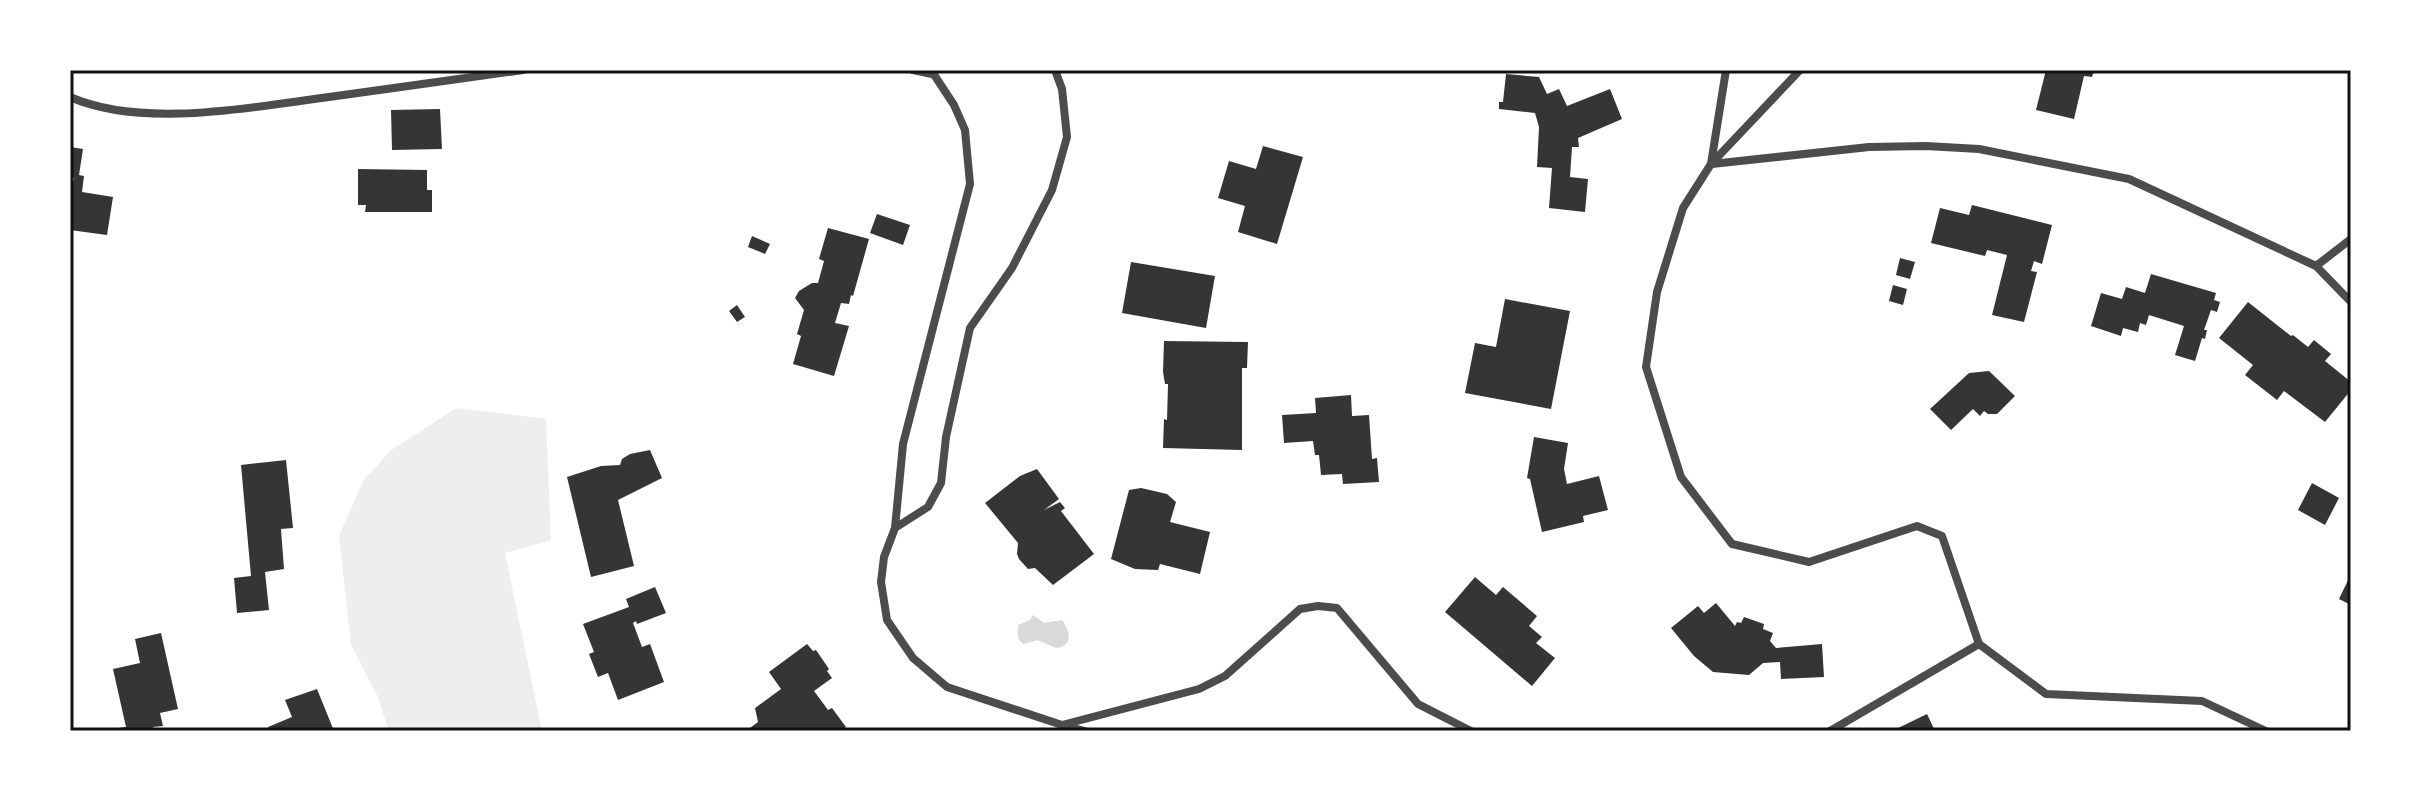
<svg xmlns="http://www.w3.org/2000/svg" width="2421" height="801" font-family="Arial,sans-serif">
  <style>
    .green { fill: #eee }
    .water { fill: #d9d9d9 }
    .building { fill: #353535 }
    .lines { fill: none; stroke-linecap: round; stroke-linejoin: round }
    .minor { stroke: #4c4c4c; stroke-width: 8 }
    .neatline { fill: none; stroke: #111; stroke-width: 3 }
  </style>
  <rect width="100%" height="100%" fill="#fff"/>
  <path class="green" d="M456 408 546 419 551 540 505 553 542 731H389L377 695 351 645 339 536 363 481 390 451Z"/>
  <path class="water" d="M1033 615 1044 623 1062 620C1070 631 1074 646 1056 648L1037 640 1024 644C1016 640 1018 633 1018 625L1030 620Z"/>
  <path class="building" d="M2046 70H2094L2092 77 2084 76 2074 119 2036 110Z
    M1506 74 1539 77 1547 94 1559 89 1567 106 1610 89 1622 119 1578 138 1579 147H1572L1570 177 1588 179 1585 212 1549 208 1552 168 1537 167 1539 127 1535 113 1499 109V102H1503Z
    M440 109 442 149 392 150 391 110Z
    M1263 146 1303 157 1277 244 1238 232 1245 206 1218 198 1229 161 1256 169Z
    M70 147 83 149 79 175 84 176 82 192 113 197 107 235 70 230V185H72L74 178 70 177Z
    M358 169 427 170V190H432V212H365L366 205H358Z
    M1972 205 2052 225 2042 264 2034 261 2031 271 2037 272 2024 322 1992 315 2007 255 1987 250 1985 256 1931 243 1940 208 1969 215Z
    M877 214 910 225 903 245 870 233Z
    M828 228 869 239 853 296 851 295 849 304 841 303 835 323 849 326 834 376 793 364 801 336 797 334 804 310 795 298 799 291 812 283H818L824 261 819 259Z
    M752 236 770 244 765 254 748 247Z
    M1900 258 1915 262 1910 279 1896 275Z
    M1131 262 1215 276 1206 328 1122 313Z
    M2151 274 2216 293 2214 300 2220 302 2217 312 2211 310 2204 330H2207L2205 339 2202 338 2195 361 2175 355 2184 326 2149 315 2146 325 2140 323 2138 332 2123 328 2121 336 2091 326 2101 293 2122 299 2126 287 2145 293Z
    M1893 285 1907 289 1903 305 1889 301Z
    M1505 299 1570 311 1551 409 1465 393 1475 343 1496 347Z
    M2248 302 2291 336 2293 335 2308 347 2314 340 2331 354 2325 361 2351 382V390L2325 422 2284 391 2277 400 2245 375 2253 365 2219 338Z
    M737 305 745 317 737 322 729 311Z
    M1164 341 1248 342 1247 368H1242V450L1163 448 1164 419 1167 420 1168 384H1165L1163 372Z
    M1989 371 2015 396 1997 414H1988L1984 411 1980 416 1973 409 1951 430 1930 409 1969 373Z
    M1351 395 1352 416 1369 415 1372 459 1377 458 1379 482 1343 484 1342 474 1321 475 1319 455H1315L1313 441 1284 443 1282 415 1316 413 1315 398Z
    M1534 437 1568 443 1564 469 1567 484 1599 476 1608 510 1583 516 1584 522 1542 532 1530 479 1527 478Z
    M650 450 662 478 618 500 634 566 591 577 567 477 601 466 620 465 622 459 630 454Z
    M286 460 293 528 281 529 284 569 265 572 269 610 237 613 234 578 251 576 241 465Z
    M1037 469 1059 499 1044 510 1060 502 1065 508 1061 511 1094 554 1053 585 1035 568 1028 569 1019 559 1017 554 1018 543 985 503 1020 476Z
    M2312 483 2339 498 2325 525 2298 510Z
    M1141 488 1167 494 1176 502 1170 522 1210 532 1200 574 1160 564 1158 570 1135 569 1111 559 1129 490Z
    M2351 574V605L2339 599Z
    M1475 577 1496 595 1503 587 1537 616 1529 626 1542 637 1536 643 1555 658 1532 686 1445 612Z
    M655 587 666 613 637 624 636 621 633 623 642 647 650 644 664 682 618 700 608 673 598 677 589 654 594 652 583 624 629 607 626 599Z
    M1716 603 1735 626 1737 622 1741 623 1744 617 1764 624 1763 629 1773 633 1770 641 1776 648 1822 644 1824 677 1781 679 1780 662 1763 663 1749 675 1713 672 1694 656 1671 628 1698 606 1704 613Z
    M161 633 178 709 160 713 163 726 153 727 154 731H118V728L126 727 113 669 140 663 135 639Z
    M807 644 813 651 816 650 829 669 827 671 832 678 814 691 828 710 832 708 846 727 841 731H746L758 722 755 708 781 689 769 672Z
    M317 689 334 731H270L268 727 292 717 285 700Z
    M1927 714 1935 731H1892Z"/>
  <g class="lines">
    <path class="minor" d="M913 70 932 74
      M931 70 954 105 965 130 970 184 903 444 895 528 884 557 881 582 887 620 913 658 947 687 1062 725 1199 689 1225 676 1300 609 1318 606 1337 608 1418 704 1471 731
      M1800 70 1711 164 1683 208 1657 292 1646 367 1681 477 1732 544 1809 562 1917 526 1942 536 1979 644
      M70 97C143 129 252 107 329 97 394 88 458 79 523 70
      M1711 164 1726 70
      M1712 164 1869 147 1926 146 1979 149 2129 179 2316 266 2351 239
      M2316 266 2351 302
      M895 528 928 507 941 483 946 437 970 328 1012 268 1052 190 1067 137 1062 89 1055 70
      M1979 644 2046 694 2202 701 2266 731
      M1062 725 1085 731
      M1830 731 1979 644"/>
  </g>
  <rect width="2421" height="801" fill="none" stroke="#ffffff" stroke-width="144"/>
  <rect x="72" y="72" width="2277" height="657" class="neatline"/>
</svg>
